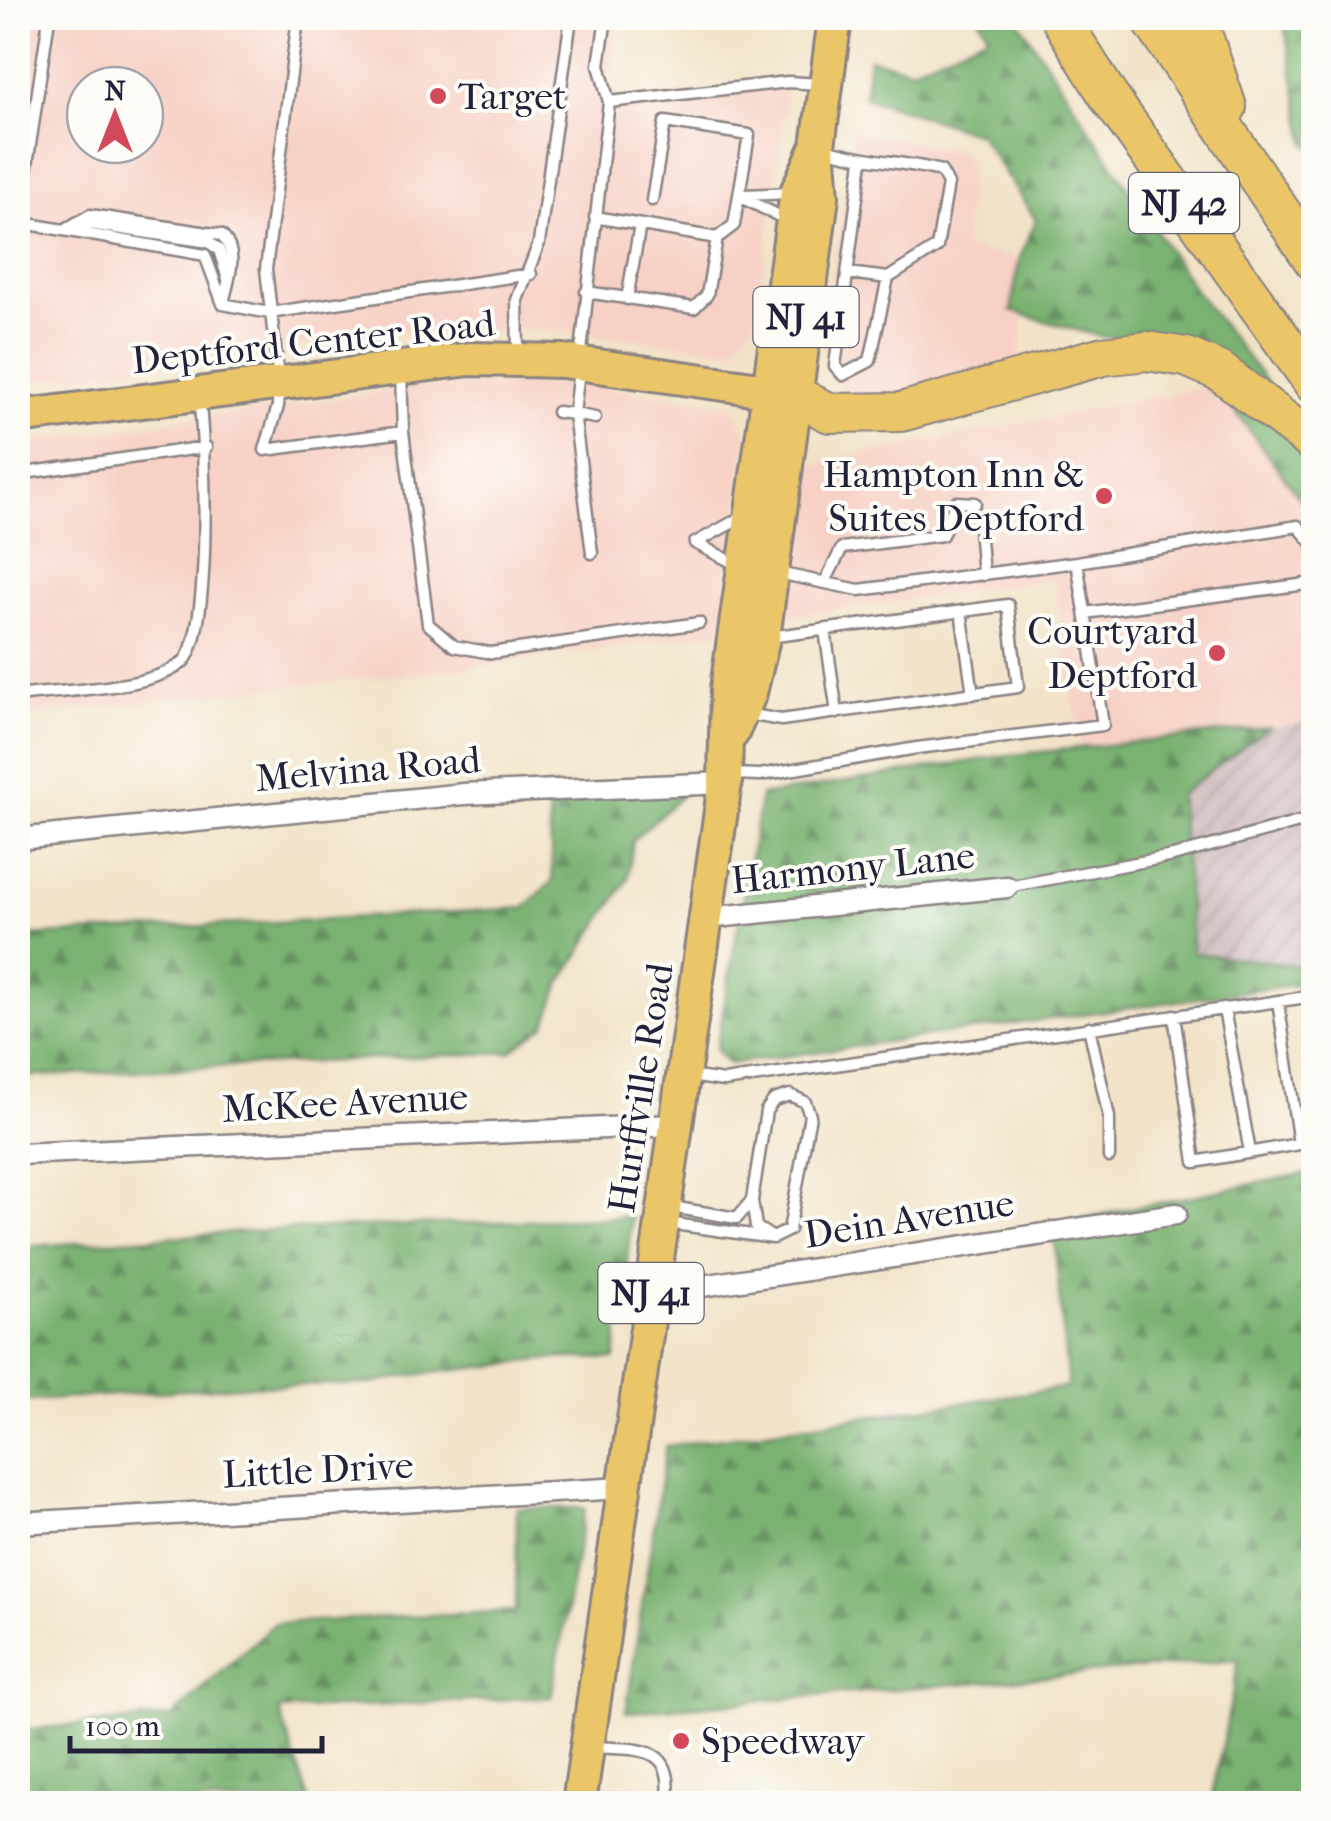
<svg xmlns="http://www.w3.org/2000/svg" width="1331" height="1821" font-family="'IM FELL French Canon',serif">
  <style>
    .built { fill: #f7d1c6; fill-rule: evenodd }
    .industrial { fill: url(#industrial-furrows) }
    .forest { fill: url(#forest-firs); stroke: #4e6a56; stroke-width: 2.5 }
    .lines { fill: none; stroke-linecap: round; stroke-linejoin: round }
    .service-casing { stroke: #8a8282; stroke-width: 15 }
    .minor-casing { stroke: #8a8282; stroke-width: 25 }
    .primary-casing { stroke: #8a8282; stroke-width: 38 }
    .motorway-casing { stroke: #8a8282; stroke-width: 42 }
    .service { stroke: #fff; stroke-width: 10 }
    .minor { stroke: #fff; stroke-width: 20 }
    .primary { stroke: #ebc669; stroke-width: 32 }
    .motorway { stroke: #ebc669; stroke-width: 38 }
    .poi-dot { fill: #d1495b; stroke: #fdfcf7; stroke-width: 4 }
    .labels { text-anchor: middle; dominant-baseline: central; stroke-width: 8; stroke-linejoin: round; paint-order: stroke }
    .shield { fill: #fdfcf7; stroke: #646373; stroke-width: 2.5 }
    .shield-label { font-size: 35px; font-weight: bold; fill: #22223b }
    .poi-label { font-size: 38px; fill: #22223b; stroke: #fdfcf7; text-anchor: start }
    .street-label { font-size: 38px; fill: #22223b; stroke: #fdfcf7 }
  </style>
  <defs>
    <pattern id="industrial-furrows" width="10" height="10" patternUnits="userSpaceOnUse" patternTransform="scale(2.5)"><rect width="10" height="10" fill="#d2bfbf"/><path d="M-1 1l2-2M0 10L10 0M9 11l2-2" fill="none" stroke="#b4a4a5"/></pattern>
    <pattern id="forest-firs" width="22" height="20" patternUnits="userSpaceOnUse" patternTransform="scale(2.5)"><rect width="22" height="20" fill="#79b271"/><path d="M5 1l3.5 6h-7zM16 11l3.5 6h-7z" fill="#63905e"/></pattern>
  </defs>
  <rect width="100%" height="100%" fill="#fdfcf7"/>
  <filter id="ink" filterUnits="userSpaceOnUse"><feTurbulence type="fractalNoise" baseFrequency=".01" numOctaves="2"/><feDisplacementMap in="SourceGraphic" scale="20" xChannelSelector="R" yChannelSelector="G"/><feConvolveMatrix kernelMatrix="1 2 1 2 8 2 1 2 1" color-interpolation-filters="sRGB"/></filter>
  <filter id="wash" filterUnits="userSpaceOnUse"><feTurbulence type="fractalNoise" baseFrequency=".0048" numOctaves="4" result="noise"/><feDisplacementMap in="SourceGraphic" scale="40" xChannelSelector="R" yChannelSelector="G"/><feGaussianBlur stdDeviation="2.25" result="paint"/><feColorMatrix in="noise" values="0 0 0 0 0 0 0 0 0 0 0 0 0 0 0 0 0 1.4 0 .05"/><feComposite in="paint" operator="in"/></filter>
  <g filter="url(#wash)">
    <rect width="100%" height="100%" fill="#f2e3c8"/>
    <path class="built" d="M18 18H615L609 101 788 82 757 319 733 350 536 329 421 330 18 383ZM85 85H145V145H85Z
      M854 131 960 151 969 165 964 249 1006 255 1028 265 1020 360 898 396 851 390 830 380 824 369 823 347Z
      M568 383 732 405 746 435 722 631 474 667 18 715V443L421 386Z
      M1216 385 1313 516V721L1081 747 1054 579 778 618 800 466Z"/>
    <path class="industrial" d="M1313 721V967L1193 954 1179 795 1268 728Z"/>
    <path class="forest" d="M979 18H1017L1194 289 1313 442V516L1181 338 1101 337 1011 311 1019 260 1036 220 979 134 864 97 869 58 911 69 989 35Z
      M1283 18H1313V149L1306 144Z
      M1268 728 1179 795 1193 953 1313 967V982L729 1064 716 1050 761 796 1002 756Z
      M547 787 683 794 633 840 628 879 562 981 545 1025 510 1052 18 1077V900L26 936 524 908 553 881Z
      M1313 1172V1803H1211L1239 1660 626 1712 666 1446 1068 1387 1053 1224Z
      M632 1217 615 1359 557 1358 405 1376 372 1384 241 1386 18 1402V1247L273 1230Z
      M517 1508H585L551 1697 279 1710 310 1803H18V1730L172 1717 275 1623 516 1611Z"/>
  </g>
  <g filter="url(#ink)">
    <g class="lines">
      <defs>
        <path id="service" d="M298 18 266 269 279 381 278 406 265 450 403 432
          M606 18 599 65 609 102 788 82 820 84
          M823 148C862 161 901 161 941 171L948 184 937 247 888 278 848 273
          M862 160 835 366 843 375 870 361 888 278
          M743 195 791 193
          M739 196 787 220
          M652 200 665 122 749 135 734 225 717 238
          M18 222 205 255 223 304
          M18 225 49 18
          M76 227 90 224 209 242 219 250 228 279
          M64 230 90 215 221 235C240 252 228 281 223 303
          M586 292 694 308 707 295 717 238 595 217
          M627 299 640 225
          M223 304 269 313 531 274
          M518 353 517 300 539 243 571 18
          M401 372 403 432 428 624 454 646 491 653 699 623
          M557 412 574 414 609 102
          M18 474 206 447
          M979 527 983 575
          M695 543 746 515
          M695 543 738 565
          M592 553 574 414 595 418
          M1077 562 1298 526 1314 545
          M825 582 842 548 942 535 956 502 975 503
          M961 611 973 694
          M1085 613 1314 583
          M825 630 837 713
          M18 696C61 690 149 690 182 663 213 638 205 440 199 398
          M747 714 781 720 1018 687 1008 605 769 637
          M731 774 760 775 917 748 1103 725 1077 562 859 590 778 573
          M1007 887 1173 856 1314 818
          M1224 1009 1250 1152
          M1174 1015 1195 1162 1299 1144 1278 1001
          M1089 1027 1109 1117V1157
          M689 1076 724 1081 1314 996
          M752 1201 756 1227 770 1236
          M667 1223 773 1238 789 1230 810 1115 805 1102 790 1095 774 1100 766 1111 752 1200 737 1218 671 1207
          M593 1747C638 1750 677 1743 667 1804"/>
        <path id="minor" d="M18 839 464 794 725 783
          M707 918 1007 887
          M18 1154 675 1125
          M652 1288H689L1176 1214
          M18 1523 623 1488"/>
        <path id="primary" d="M18 417 470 359 563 361 787 393
          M732 733 750 693 763 638 822 197 818 146 835 18
          M579 1804 725 783 727 689 790 241 797 192 818 146"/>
        <path id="motorway" d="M1060 18 1109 97 1314 384
          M1150 18 1314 261
          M1197 18 1227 107
          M796 396 830 413 901 412 1103 356 1147 351 1186 357 1221 372 1314 443"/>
      </defs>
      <use href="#service" class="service-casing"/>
      <use href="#minor" class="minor-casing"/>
      <use href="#primary" class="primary-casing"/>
      <use href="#motorway" class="motorway-casing"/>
      <use href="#service" class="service"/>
      <use href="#minor" class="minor"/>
      <use href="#primary" class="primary"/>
      <use href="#motorway" class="motorway"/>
    </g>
  </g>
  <g class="poi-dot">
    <circle cx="438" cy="96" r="10"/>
    <circle cx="1104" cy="496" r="10"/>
    <circle cx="1217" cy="653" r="10"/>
    <circle cx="681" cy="1741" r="10"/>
  </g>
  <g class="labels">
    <g class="shield">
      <rect x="1129" y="173" width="110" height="60" rx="8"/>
      <rect x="753.5" y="287" width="105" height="60" rx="8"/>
      <rect x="598.5" y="1263" width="105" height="60" rx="8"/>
    </g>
    <g class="shield-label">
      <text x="1184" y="203">NJ 42</text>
      <text x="806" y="317">NJ 41</text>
      <text x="651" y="1293">NJ 41</text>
    </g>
    <g class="poi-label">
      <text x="458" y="96">Target</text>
      <text x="1084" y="474" text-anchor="end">Hampton Inn &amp;<tspan x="1084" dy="44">Suites Deptford</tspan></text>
      <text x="1197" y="631" text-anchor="end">Courtyard<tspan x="1197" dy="44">Deptford</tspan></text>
      <text x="701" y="1741">Speedway</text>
    </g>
    <g class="street-label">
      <text transform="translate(313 342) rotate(-6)">Deptford Center Road</text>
      <text transform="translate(368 769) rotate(-5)">Melvina Road</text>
      <text transform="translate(853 868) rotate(-6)">Harmony Lane</text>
      <text transform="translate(641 1088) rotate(-81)">Hurffville Road</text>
      <text transform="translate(345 1103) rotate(-3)">McKee Avenue</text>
      <text transform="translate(909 1219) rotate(-9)">Dein Avenue</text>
      <text transform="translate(318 1470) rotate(-3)">Little Drive</text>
    </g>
  </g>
  <rect width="1331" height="1821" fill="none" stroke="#fdfcf7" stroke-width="60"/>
  <g transform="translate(115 115)"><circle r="48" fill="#fdfcf7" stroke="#a5a5ac" stroke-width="2.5"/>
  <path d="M0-8L18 38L0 25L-18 38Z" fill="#d1495b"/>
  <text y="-15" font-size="28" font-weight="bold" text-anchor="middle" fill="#22223b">N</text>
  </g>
  <path d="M70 1736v15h252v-15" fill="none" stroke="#22223b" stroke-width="5"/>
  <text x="85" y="1736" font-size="30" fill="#22223b" stroke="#fdfcf7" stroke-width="8" paint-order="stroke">100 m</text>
</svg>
